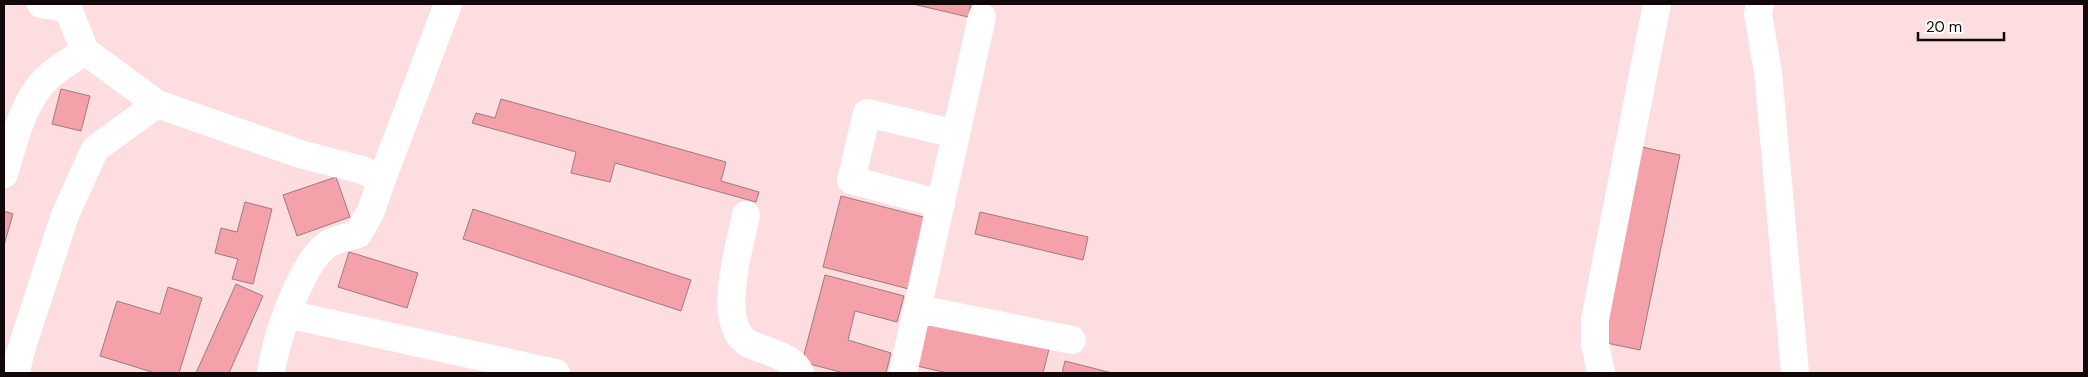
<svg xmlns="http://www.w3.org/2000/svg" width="2088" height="377" font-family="'DM Sans',sans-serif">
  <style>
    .building { fill: #f4a1aa; stroke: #997c7f }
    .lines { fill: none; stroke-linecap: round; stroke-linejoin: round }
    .minor { stroke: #fff; stroke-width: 28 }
  </style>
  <rect width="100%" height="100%" fill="#fddddf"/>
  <path class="building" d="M913 4H971L968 17Z
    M61 89 90 96 81 131 52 124Z
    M501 99 726 162 721 181 759 192 756 202 615 163 610 182 571 173 576 152 472 123 476 113 495 118Z
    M1637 146 1680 155 1640 350 1597 341Z
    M336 177 350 217 297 236 283 195Z
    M841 196 927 218 909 289 823 267Z
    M245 202 272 209 253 284 232 279 238 259 215 253 221 228 237 232Z
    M473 209 691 280 681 311 463 239Z
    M4 211 13 214 4 245Z
    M980 212 1088 237 1083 260 975 234Z
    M349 252 418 273 407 308 338 287Z
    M825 275 904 296 897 322 855 311 848 340 891 353 886 373H844L802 362Z
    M236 284 263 296 229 373H196Z
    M168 287 202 298 179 373H155L100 356 117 301 160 314Z
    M925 318 1049 349 1043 373H947L913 365Z
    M1065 361 1112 373H1062Z"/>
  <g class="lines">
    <path class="minor" d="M41 4 67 8
      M66 4 85 51 157 104 300 154 362 170 382 179 371 211 358 234C349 237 336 239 328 244 301 262 275 341 271 373
      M1760 4 1758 14 1768 72 1795 373
      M4 174C13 145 20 112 39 87 50 72 69 62 85 51
      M382 179 448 4
      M941 204 851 180 867 113 956 134
      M746 215C740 245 717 319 745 341 752 347 765 349 773 353 783 357 796 362 800 373
      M918 309 1072 340
      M287 314 556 373
      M16 373 20 353 65 215 95 149 157 104
      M903 373 982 17
      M1601 373 1595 344V319L1657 4"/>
  </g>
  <rect width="2088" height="377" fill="none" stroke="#120809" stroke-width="10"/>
  <path d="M1918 32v8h86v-8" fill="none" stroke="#120809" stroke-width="2.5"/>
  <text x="1926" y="32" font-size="15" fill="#120809" stroke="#ffffff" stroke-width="4" paint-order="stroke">20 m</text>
</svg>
